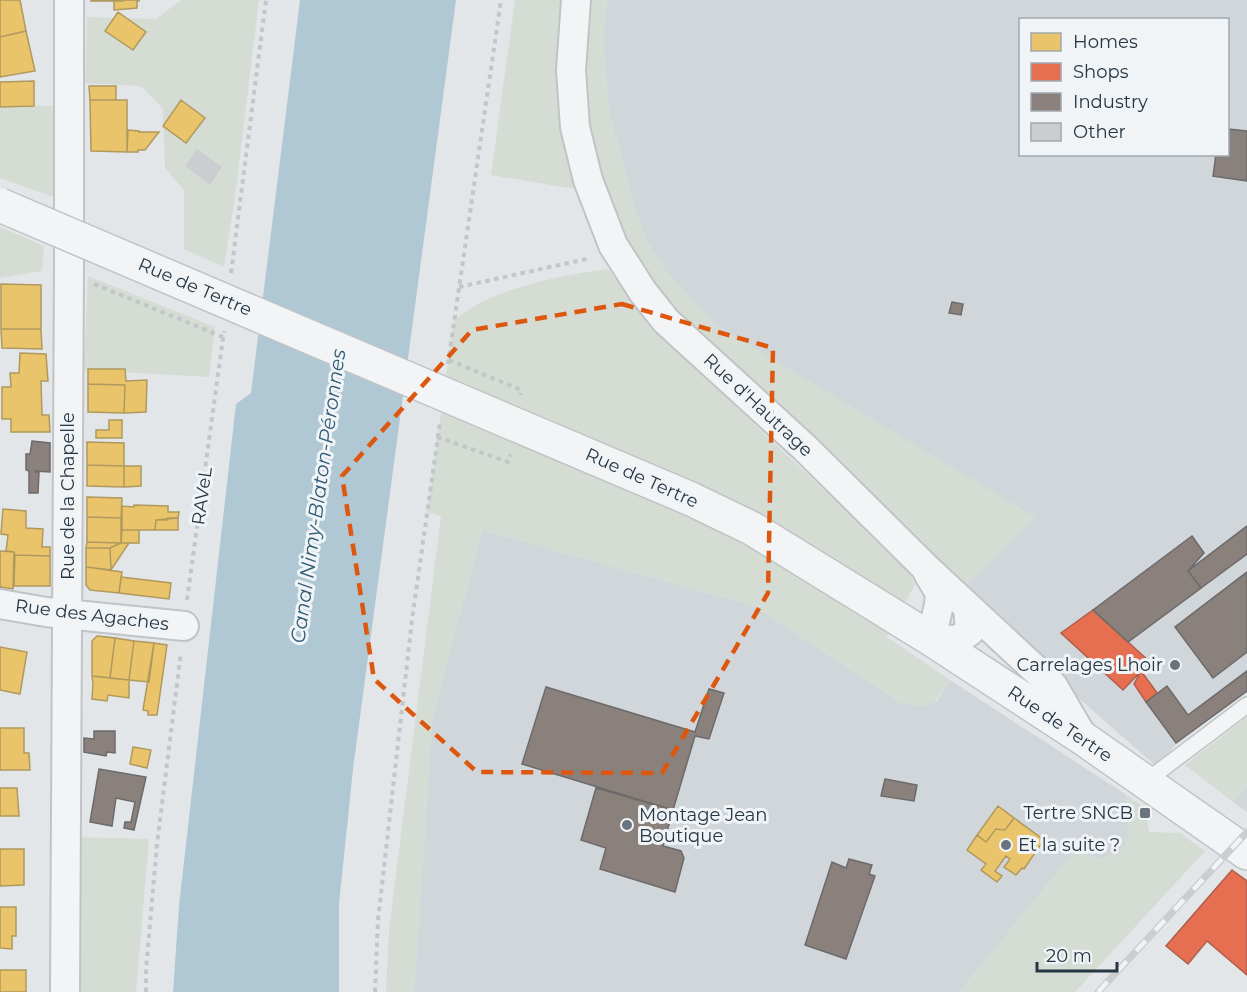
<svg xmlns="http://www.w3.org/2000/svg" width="1247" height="992" font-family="Montserrat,sans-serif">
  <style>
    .built { fill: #d1d6db; fill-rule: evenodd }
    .green { fill: #d5dcd3 }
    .water { fill: #b0c7d4 }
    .homes { fill: #e9c46a; stroke: #af995e; stroke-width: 1.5 }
    .shops { fill: #e76f51; stroke: #ae5e4c; stroke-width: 1.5 }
    .industry { fill: #8a817c; stroke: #6d6a6b; stroke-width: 1.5 }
    .building { fill: #cbced0 }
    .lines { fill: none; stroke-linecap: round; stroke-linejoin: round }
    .service-casing { stroke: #c1c4c6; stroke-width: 18 }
    .minor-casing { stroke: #c1c4c6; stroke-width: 32 }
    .tertiary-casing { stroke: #c1c4c6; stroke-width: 36 }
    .path { stroke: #c1c6c8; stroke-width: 4; stroke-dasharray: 4.5 4.5; stroke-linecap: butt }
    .service { stroke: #f2f4f5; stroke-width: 15 }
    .minor { stroke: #f2f4f5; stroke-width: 28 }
    .tertiary { stroke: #f2f4f5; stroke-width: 33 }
    .rail-casing { stroke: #cbced0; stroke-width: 7 }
    .rail { stroke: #f0f4f7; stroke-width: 4.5; stroke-dasharray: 14; stroke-linecap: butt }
    .tertiary-bridge-casing { stroke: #c1c4c6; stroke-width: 36; stroke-linecap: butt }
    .tertiary-bridge { stroke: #f2f4f5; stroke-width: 33 }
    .marked { fill: none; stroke: #de570f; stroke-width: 4.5; stroke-dasharray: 12 8; stroke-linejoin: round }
    .poi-dot { fill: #69747c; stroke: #f0f4f7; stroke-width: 2 }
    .labels { text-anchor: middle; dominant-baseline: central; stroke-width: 6; stroke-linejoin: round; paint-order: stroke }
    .street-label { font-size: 18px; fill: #283642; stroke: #f0f4f7 }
    .poi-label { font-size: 18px; fill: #283642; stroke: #f0f4f7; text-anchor: end }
    .water-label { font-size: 20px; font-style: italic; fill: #315c77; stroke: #f0f4f7 }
  </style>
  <rect width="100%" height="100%" fill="#e3e6e8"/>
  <path class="built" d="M607 0H1247V692L1175 745 1157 767 1074 694 963 587 1034 518 768 362 714 324 663 268 646 239 634 207 609 111 603 38ZM1020 20H1228V154H1020Z
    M482 530 754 606 901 703 937 701 950 680 1125 794 1130 837 1120 852 1099 860 1076 850 959 992H414L432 720Z
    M1247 787V812L1233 802Z"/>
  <path class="green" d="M181 0H259L235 197 224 267 184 249V190L165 168 163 109 141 86 85 83 87 17 156 19Z
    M515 0H607L603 38 609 111 634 207 646 239 663 268 714 324 1035 517 963 587 664 302 593 192 491 175Z
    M38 106H67L68 202 0 178V108Z
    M0 227 44 246 42 271 0 278Z
    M608 269 656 332 908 569 915 584 887 637 950 680C933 706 932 710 901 703L754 606 482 530 432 720 414 992H386L389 930 441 516 427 512 454 320C463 314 472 307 482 302 518 284 568 274 608 269Z
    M88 276 215 327 209 377 84 370Z
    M1247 717V787L1233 802 1185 765Z
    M1125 794 1145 808 1149 832 1180 833 1205 851 1075 992H959L1076 849 1099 860 1120 852 1130 837Z
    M76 837 149 839 136 992H76Z"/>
  <path class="water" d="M300 0H456L353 769 339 904V992H173L179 906 236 404 251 393Z"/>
  <path class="homes" d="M0 0H20L26 31 0 37Z
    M91 0H123V1H91Z
    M123 0H139V1H137V8L114 10V1Z
    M118 12 146 32 133 50 105 31Z
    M26 31 35 71 0 77V37Z
    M34 81V106L0 107V82Z
    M89 86H116V100H90Z
    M90 100H127V152L91 151Z
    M181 100 205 118 186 143 163 126Z
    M128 130 139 131V132H159L145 150H138V152H127Z
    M1 284 41 285V329H1Z
    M1 329H41L42 349 2 348Z
    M20 353 46 354 48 381H41L42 415H49L50 432H11V419H2V387H11L10 373H19Z
    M88 369H125L126 381 147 380 146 412 124 413 125 385 88 384Z
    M88 384 125 385 124 413 88 412Z
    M109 420H122V438H96V430H109Z
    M87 442 124 443V466L87 465Z
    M87 465 124 466V487L87 486Z
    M124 466H141V486L124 487Z
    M87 497 122 498 121 518 87 517Z
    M134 505 168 506V512H179L178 518 156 520 155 530H122V506L134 507Z
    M3 509 26 511V528L43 529 42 547H50V556L15 555 14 552 6 551 8 535 1 534Z
    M87 517 121 518V543L87 542Z
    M168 518H178V530H155L156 520H167Z
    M122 530H139V543H121Z
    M87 542 121 543 110 548H86Z
    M121 543H129L111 570 110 548Z
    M86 548H110L111 570 86 567Z
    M0 551 14 552 13 589 0 587Z
    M15 555 50 556V586H14Z
    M86 567 122 572 119 593 90 590 86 585Z
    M121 577 171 583 169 599 119 593Z
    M97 636 115 638 110 678 92 676V641Z
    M115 638 134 641 129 680 110 678Z
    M134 641 154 643 149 682 129 680Z
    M154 643 167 645 157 715H148V711L143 710Z
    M0 647 27 652 20 694 0 690Z
    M92 676 129 680V698L108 695 107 701 92 699 93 684Z
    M0 728H24V753H29L30 770H0Z
    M133 747 151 750 147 768 130 764Z
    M0 788H17L19 816H0Z
    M998 806 1014 818 1005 830 996 829 986 842 977 835Z
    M1014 818 1044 840 1024 869 1022 868 1016 875 1004 867 1010 859 1006 856 995 871 1002 876 997 882 981 870 986 864 967 850 977 835 986 842 996 829 1005 830Z
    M0 849H24V885L0 886Z
    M0 907H16V936H12V949L0 948Z
    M0 970H26V992H0Z"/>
  <path class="shops" d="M1093 610 1150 662 1123 690 1061 633Z
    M1141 671 1158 694 1146 702 1134 684Z
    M1232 870 1247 881V975L1207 941 1188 964 1166 946Z"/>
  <path class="industry" d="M1228 129 1247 131V181L1213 176 1216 154H1228Z
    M952 302 963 304 961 315 949 313Z
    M32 441 50 443V472L35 471V472H39L38 493H29V471L26 470V454H30Z
    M1247 526V554L1201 588 1188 571Z
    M1192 536 1204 553 1188 571 1201 588 1128 642 1093 610Z
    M1247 572V652L1213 678 1175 627Z
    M1247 671V691L1176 743 1146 702 1167 686 1188 715Z
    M546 687 695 732 709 689 724 693 709 739 695 736 673 810 522 764Z
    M94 731H115V753L107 752 106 756 84 752V738L94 739Z
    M99 769 146 777 134 830 124 828 125 822H131L135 802 116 798 112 826 90 822Z
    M885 779 917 785 914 801 881 796Z
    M596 788 673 810 663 846 681 851 684 858 675 892 600 869 606 848 581 840Z
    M849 859 872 865 869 874 875 876 846 959 805 945 832 862 846 868Z"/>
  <path class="building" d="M197 149 222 167 210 185 185 166Z"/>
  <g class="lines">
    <defs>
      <path id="service" d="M1145 782 1247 705"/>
      <path id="minor" d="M576 0 571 70 575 127 588 180 613 245 643 292 666 321 805 448 926 568 1053 686 1084 739
        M928 573 940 593 939 605 931 639 958 640 970 631 968 607
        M0 604 46 612 184 626
        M65 992 69 267V0"/>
      <path id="tertiary" d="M507 421 691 499 753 529 931 639 1084 739 1247 853"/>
    </defs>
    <use href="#service" class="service-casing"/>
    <use href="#minor" class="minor-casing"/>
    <use href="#tertiary" class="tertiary-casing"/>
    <path class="path" d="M231 273 266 0
      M94 284 223 337
      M459 287 591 258
      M449 360 521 390 520 395
      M448 364 501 0
      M437 437 508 462 511 454
      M187 600 224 331
      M146 992V970L157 844 181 652
      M375 992 378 920 412 620 440 422"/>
    <use href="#service" class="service"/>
    <use href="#minor" class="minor"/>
    <use href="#tertiary" class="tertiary"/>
    <defs>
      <path id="rail" d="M1098 992 1247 832"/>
    </defs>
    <use href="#rail" class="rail-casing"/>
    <use href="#rail" class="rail"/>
    <defs>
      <path id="tertiary-bridge" d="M0 205 507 421"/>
    </defs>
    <use href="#tertiary-bridge" class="tertiary-bridge-casing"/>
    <use href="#tertiary-bridge" class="tertiary-bridge"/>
  </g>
  <path class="marked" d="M622 304 773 348 768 593 662 773 477 772 374 679 342 476 472 330Z"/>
  <g class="poi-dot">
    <circle cx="1175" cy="665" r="6"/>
    <rect x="1139" y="807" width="12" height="12" rx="3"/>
    <circle cx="627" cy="825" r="6"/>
    <circle cx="1006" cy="845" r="6"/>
  </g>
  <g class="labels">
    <g class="street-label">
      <text transform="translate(195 287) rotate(23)">Rue de Tertre</text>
      <text transform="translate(758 405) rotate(43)">Rue d'Hautrage</text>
      <text transform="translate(642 478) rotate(24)">Rue de Tertre</text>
      <text transform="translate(68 496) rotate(-90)">Rue de la Chapelle</text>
      <text transform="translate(202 496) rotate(-82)">RAVeL</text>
      <text transform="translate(92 615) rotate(7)">Rue des Agaches</text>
      <text transform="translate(1060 724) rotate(34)">Rue de Tertre</text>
    </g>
    <g class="poi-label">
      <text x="1163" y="665">Carrelages Lhoir</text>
      <text x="1133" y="813">Tertre SNCB</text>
      <text x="639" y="815" text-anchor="start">Montage Jean<tspan x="639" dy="21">Boutique</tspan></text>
      <text x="1018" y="845" text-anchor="start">Et la suite ?</text>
    </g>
    <g class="water-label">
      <text transform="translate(318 496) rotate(-82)">Canal Nimy-Blaton-Péronnes</text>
    </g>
  </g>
  <rect x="1019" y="18" width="210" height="138" fill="#f0f4f7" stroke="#a0a8af" stroke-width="1.5"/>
  <rect x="1031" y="33" width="30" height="18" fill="#e9c46a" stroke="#a0a8af" stroke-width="1.5"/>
  <text x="1073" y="48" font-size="18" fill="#283642">Homes</text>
  <rect x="1031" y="63" width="30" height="18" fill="#e76f51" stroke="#a0a8af" stroke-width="1.5"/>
  <text x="1073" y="78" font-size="18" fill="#283642">Shops</text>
  <rect x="1031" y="93" width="30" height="18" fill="#8a817c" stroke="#a0a8af" stroke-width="1.5"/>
  <text x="1073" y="108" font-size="18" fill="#283642">Industry</text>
  <rect x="1031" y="123" width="30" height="18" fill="#cbced0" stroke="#a0a8af" stroke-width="1.5"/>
  <text x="1073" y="138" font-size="18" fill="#283642">Other</text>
  <path d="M1037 962v9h80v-9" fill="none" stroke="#283642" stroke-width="3"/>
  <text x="1046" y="962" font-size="18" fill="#283642" stroke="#f0f4f7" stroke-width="4.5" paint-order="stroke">20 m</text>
</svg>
